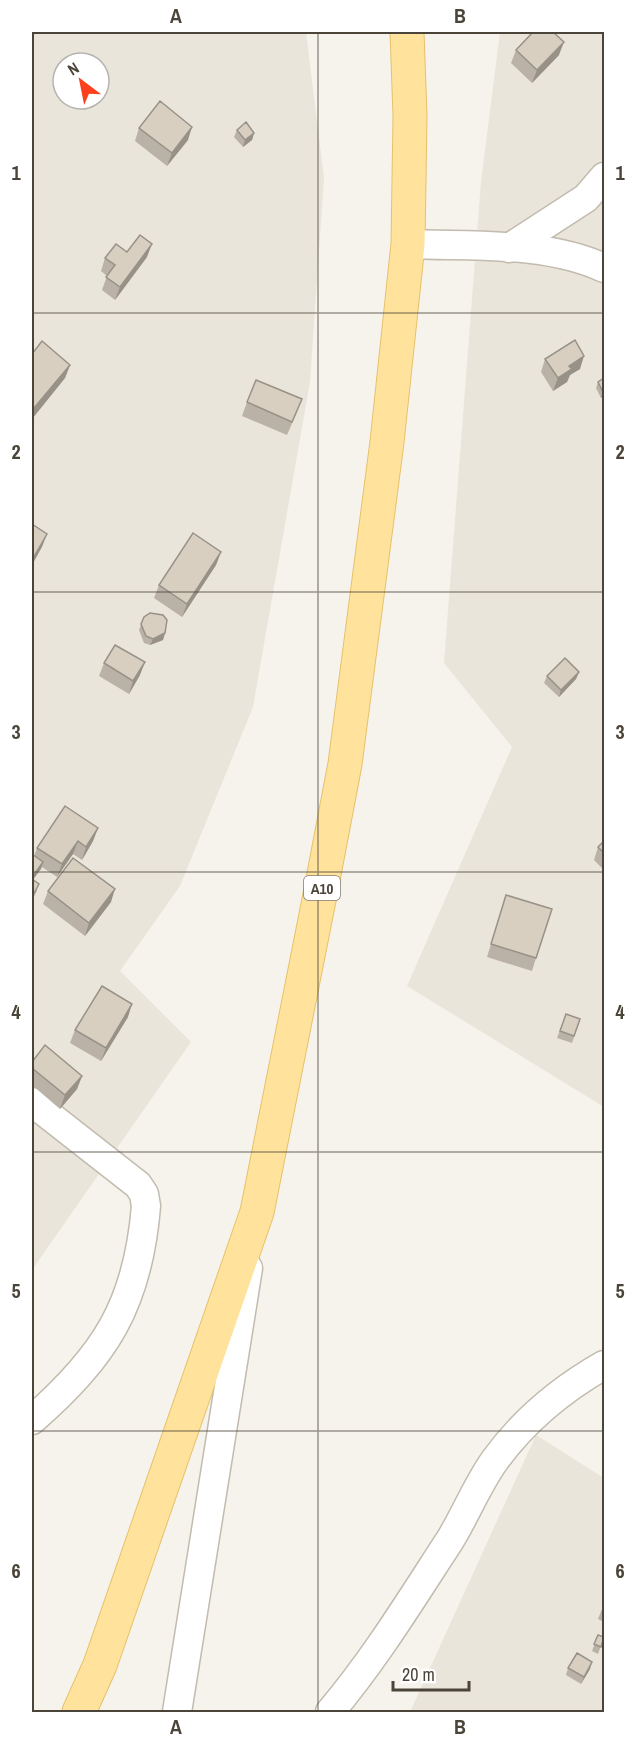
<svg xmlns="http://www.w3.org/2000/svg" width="636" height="1744" font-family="'Archivo Narrow',sans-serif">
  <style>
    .residential { fill: #eae5da; fill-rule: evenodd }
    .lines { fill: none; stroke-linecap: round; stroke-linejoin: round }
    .minor-casing { stroke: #c2bbae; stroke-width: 31 }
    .major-casing { stroke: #e6c16a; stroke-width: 35 }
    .minor { stroke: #fff; stroke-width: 28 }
    .major { stroke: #ffe39c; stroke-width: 33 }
    .wall { fill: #bab2a6 }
    .shaded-wall { fill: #979187 }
    .building { fill: #d8cfc1; stroke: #979187; stroke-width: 1.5 }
    .grid { fill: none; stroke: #4b4439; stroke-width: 1.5; stroke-opacity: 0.55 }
    .labels { text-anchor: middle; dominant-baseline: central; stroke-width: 4.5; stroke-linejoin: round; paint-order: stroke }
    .shield { fill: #fff; stroke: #817c74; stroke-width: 1.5 }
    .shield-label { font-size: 15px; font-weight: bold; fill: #4b4439 }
    .neatline { fill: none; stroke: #4b4439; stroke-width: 2 }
    .grid-label { font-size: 20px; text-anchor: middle; font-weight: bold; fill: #4b4439 }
  </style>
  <rect width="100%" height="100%" fill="#f6f3ec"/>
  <path class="residential" d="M32 32H306L324 178 310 382 253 707 180 886 120 971 191 1042 32 1270ZM63 63H99V99H63Z
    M500 32H604V1107L407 986 512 747 444 663 481 182Z
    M536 1435 604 1478V1712H410Z"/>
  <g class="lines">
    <defs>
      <path id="minor" d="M408 244C473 247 545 241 604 268
        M509 248 586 198 604 177
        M32 1102 138 1185 144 1194 146 1206C138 1305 105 1356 32 1420
        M177 1712 248 1268
        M330 1712C375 1659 412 1598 450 1540 466 1514 477 1485 495 1460 524 1420 562 1389 604 1365"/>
      <path id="major" d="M79 1712 100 1665 257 1212 320 895 345 764 387 442 408 244 410 116 407 32"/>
    </defs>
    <use href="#minor" class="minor-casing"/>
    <use href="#major" class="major-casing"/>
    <use href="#minor" class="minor"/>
    <use href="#major" class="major"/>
  </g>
  <path class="wall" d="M516 50 559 55 532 83 511 63Z
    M139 128 188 140 167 166 135 141Z
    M237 130 254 133 252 140 243 147 234 137Z
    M127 252 147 257 115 300 102 290 107 276 101 271 105 258Z
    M32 354 70 365 65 378 32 419Z
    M545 359 580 369 570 375 567 382 553 391 541 372Z
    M604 378V396L601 398 596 388 598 382Z
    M247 402 297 412 287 435 242 416Z
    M221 552 216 565 182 617 154 598 159 585Z
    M144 617 165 633 163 640 150 645 144 643 139 630Z
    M104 663 140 675 129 694 99 676Z
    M579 672 576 679 559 697 544 683 547 676Z
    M98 828 93 841 82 860 73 854 57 877 42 867 32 880 37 891 32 900V854L34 856 37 848Z
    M604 841V870L594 860 598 847Z
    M48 891 111 902 85 936 43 904Z
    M506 895 536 958 532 971 487 957Z
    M566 1014 580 1019 572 1043 557 1038Z
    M128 1017 101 1061 70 1043 75 1030Z
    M32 1062 82 1076 77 1089 60 1109 32 1085Z
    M604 1604V1622L598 1619Z
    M598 1635 604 1637 598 1654 592 1651Z
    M568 1668 590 1669 581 1684 566 1675Z"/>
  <path class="shaded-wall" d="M564 42 559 55 532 83 537 70Z
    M192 127 188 140 167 166 172 153Z
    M254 133 252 140 243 147 245 140Z
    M152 244 147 257 115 300 120 287Z
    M584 356 580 369 570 375 567 382 553 391 558 378 569 366Z
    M70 365 65 378 32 419V416L34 408Z
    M604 391V396L601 398 603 392Z
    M47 534 42 547 32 565V560Z
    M221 552 216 565 182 617 187 604Z
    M165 633 163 640 150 645 153 639Z
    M145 662 140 675 129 694 133 681Z
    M579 672 576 679 559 697 561 690Z
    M98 828 93 841 82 860 86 847Z
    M78 841 73 854 57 877 62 864Z
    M43 862 41 869 32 881 33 876Z
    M115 889 111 902 85 936 89 923Z
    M132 1004 128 1017 101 1061 106 1048Z
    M82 1076 77 1089 60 1109 65 1095Z
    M592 1662 590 1669 581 1684 584 1677Z"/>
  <path class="building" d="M533 32H553L564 42 537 70 516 50Z
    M160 101 192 127 172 153 139 128Z
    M246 122 254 133 245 140 237 130Z
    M140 235 152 244 120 287 106 277 115 265 105 258 116 244 127 252Z
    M575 340 584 356 569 366 572 369 558 378 545 359Z
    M42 341 70 365 34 408 32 406V354Z
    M604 378V391L603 392 598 382Z
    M256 380 302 399 292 422 247 402Z
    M32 524 47 534 32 560Z
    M193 533 221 552 187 604 159 585Z
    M150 613 163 615 167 620 165 633 153 639 146 636 141 624 144 617Z
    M115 645 145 662 133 681 104 663Z
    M565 658 579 672 561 690 547 676Z
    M65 806 98 828 86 847 78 841 62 864 37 848Z
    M604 841V853L598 847Z
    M32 854 43 862 33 876 32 874Z
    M73 858 115 889 89 923 48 891Z
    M32 879 39 884 32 897Z
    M506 895 552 909 536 958 491 944Z
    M102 986 132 1004 106 1048 75 1030Z
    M566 1014 580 1019 574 1036 560 1031Z
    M45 1045 82 1076 65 1095 32 1068V1062Z
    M598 1635 604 1637 601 1647 594 1644Z
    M577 1653 592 1662 584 1677 568 1668Z"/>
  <path class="grid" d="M318 32V1712M32 313H604M32 592H604M32 872H604M32 1152H604M32 1431H604"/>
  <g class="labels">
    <rect class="shield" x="304" y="876" width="36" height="24" rx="4.5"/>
    <g class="shield-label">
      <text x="322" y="888">A10</text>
    </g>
  </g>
  <rect width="636" height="1744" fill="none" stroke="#ffffff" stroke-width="66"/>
  <g transform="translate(81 81) rotate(328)"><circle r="28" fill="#ffffff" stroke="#b7b4b0" stroke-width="1.5"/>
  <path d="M0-4.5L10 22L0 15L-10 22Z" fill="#fc3f1d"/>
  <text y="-9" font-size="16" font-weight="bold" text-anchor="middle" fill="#4b4439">N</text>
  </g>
  <path d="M393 1681v9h76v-9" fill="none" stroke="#4b4439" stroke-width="3"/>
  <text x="402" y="1681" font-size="18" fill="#4b4439" stroke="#ffffff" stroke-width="4.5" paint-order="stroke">20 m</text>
  <rect x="33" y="33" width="570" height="1678" class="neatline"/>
  <g class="grid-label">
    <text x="176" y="23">A</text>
    <text x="460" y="23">B</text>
    <text x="16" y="180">1</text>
    <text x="620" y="180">1</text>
    <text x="16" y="459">2</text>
    <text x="620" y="459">2</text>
    <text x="16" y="739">3</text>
    <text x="620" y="739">3</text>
    <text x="16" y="1019">4</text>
    <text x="620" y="1019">4</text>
    <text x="16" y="1298">5</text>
    <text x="620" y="1298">5</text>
    <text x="16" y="1578">6</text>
    <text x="620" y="1578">6</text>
    <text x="176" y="1734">A</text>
    <text x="460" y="1734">B</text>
  </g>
</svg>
